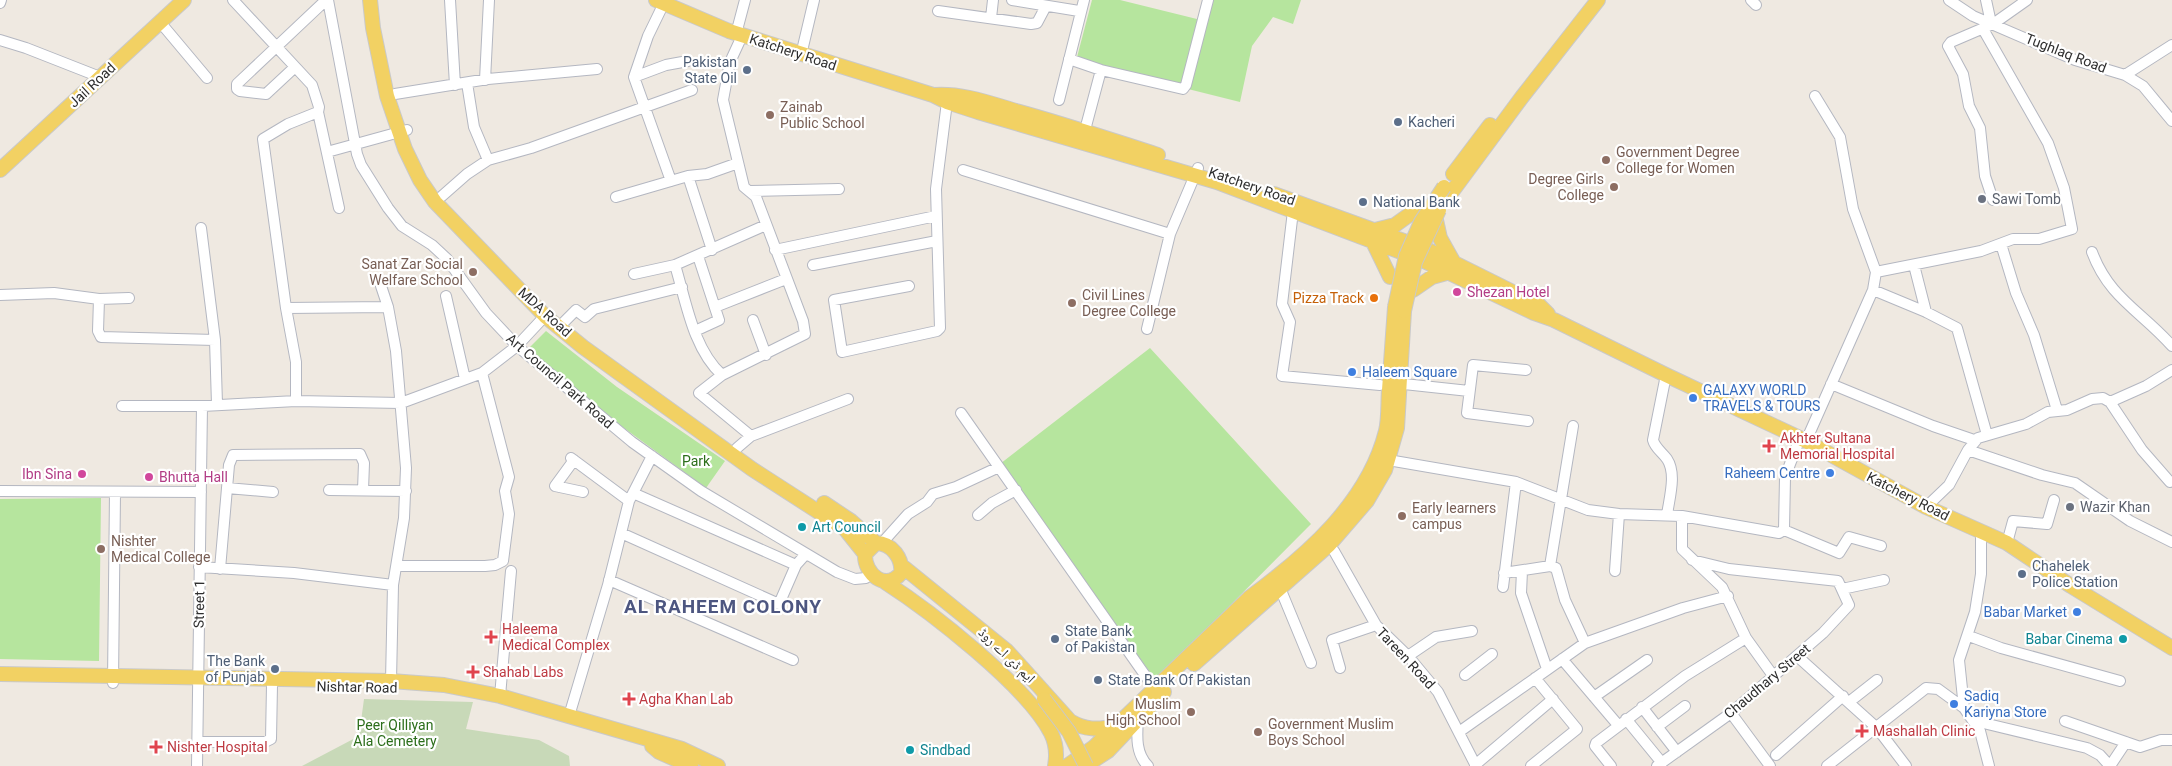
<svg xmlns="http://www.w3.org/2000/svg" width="2172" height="766" font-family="Roboto,'Noto Naskh Arabic',sans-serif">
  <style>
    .green { fill: #b6e59e }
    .cemetery { fill: #c8d9b8 }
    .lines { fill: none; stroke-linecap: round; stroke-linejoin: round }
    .minor-casing { stroke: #b4b7c1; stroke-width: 12 }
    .major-casing { stroke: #c9c9c9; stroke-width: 16 }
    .minor { stroke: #fff; stroke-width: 10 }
    .major { stroke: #f2d163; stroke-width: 14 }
    .major-bridge-casing { stroke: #c9c9c9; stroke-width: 16; stroke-linecap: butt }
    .major-bridge { stroke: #f2d163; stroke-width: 14 }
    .service-dot { fill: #5c6f8a; stroke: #fff; stroke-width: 2 }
    .education-dot { fill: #8d6e63; stroke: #fff; stroke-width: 2 }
    .worship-dot { fill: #6b7280; stroke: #fff; stroke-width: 2 }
    .hotel-dot { fill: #d1479c; stroke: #fff; stroke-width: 2 }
    .food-dot { fill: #e8710a; stroke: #fff; stroke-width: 2 }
    .shop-dot { fill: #3f7fe0; stroke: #fff; stroke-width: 2 }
    .health-dot { fill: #e0444e; stroke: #fff; stroke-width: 2 }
    .culture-dot { fill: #0f9aa8; stroke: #fff; stroke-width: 2 }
    .labels { text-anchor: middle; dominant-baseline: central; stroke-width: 4.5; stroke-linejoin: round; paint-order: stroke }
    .street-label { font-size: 14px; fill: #2e2e2e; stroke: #fff }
    .service-label { font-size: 14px; fill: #4e5e75; stroke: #fff; text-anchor: start }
    .education-label { font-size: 14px; fill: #785e54; stroke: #fff; text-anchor: start }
    .worship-label { font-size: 14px; fill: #5b616d; stroke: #fff; text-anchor: start }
    .hotel-label { font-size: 14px; fill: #b23c85; stroke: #fff; text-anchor: start }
    .food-label { font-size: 14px; fill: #c56008; stroke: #fff; text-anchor: end }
    .shop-label { font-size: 14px; fill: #366cbe; stroke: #fff; text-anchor: start }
    .health-label { font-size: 14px; fill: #be3a42; stroke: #fff; text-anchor: start }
    .park-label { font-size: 14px; fill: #2c6e1b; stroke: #fff }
    .culture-label { font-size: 14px; fill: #0d838f; stroke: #fff; text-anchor: start }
    .district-label { font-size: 19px; font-weight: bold; letter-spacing: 1px; fill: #4d5680; stroke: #fff }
  </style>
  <rect width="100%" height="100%" fill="#efe9e1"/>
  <path class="green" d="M1092 0H1120L1205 21 1211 0H1301L1293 24 1273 17 1252 46 1240 102 1076 61Z
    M546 331 617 387 725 461 706 488 598 409 528 349Z
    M1150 348 1311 524 1156 680 996 467Z
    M101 498 99 661 0 659V499Z"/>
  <path class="cemetery" d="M364 699 473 702 466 729 539 740 569 756 570 766H302L359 736Z"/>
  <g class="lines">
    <defs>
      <path id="minor" d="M233 0 312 85 319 107 318 112 288 124 263 139 286 308 296 362V401
        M328 0 357 154 361 165 388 208 402 226 432 245 447 259 486 313 517 346 632 442 701 491 837 572 855 579 866 578 870 573
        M450 0 455 85
        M1012 0 1079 11
        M1751 0 1756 5
        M1949 0 1973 16 2075 60 2125 75 2143 86 2172 121
        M1986 0 1991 23
        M0 3 1 0
        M664 3 648 36 634 77 671 181
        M938 11 1031 24 1037 23 1046 6
        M991 18 993 0
        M160 22 207 78
        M736 34 745 0
        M742 36 730 62 723 100 744 187 756 197 803 321 805 334 722 375 699 393 751 436
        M0 40 26 48 100 77
        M801 55 814 0
        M1069 59 1101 70 1183 89 1186 85 1208 0
        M295 67 266 94 240 91 237 89V84L326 0
        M2125 75 2172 45
        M634 77 666 65 688 61
        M485 80 489 0
        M467 83 474 127 488 160
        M395 94 488 79 597 69
        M1059 100 1084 0
        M318 112 339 208
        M1085 130 1101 70
        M327 152 407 130
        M963 170 1170 234
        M688 176 712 250
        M750 191 839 189
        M442 196 467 174 488 160 531 148 692 90
        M616 197 688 176 707 174 738 163
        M1993 200 1985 176 1980 128 1969 106 1963 74 1948 46 1951 42 1993 24 2027 0
        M1293 211 1282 304 1290 322 1282 376 1380 385
        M201 228 215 340 217 404
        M2001 244 2016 293 2034 335 2057 410
        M775 250 936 216
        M2092 252C2109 298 2141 311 2172 346
        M675 265C686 301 693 349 722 375
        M813 265 937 241
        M1914 265 1926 312
        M1876 272 1981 251 2013 239H2039L2072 229 2064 188 2048 143 1983 29
        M634 274 675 265 766 225
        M381 286 388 307 396 351 406 468 404 518 393 585 391 681
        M909 286 834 300 842 352 937 331 940 328 936 189 947 102
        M1873 290 1926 312 1957 328 1987 435
        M0 295 54 293 99 299 129 298
        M446 296 465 379
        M99 299 98 331 101 337 215 340
        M715 307 786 279
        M286 308 388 307
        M753 320 766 355
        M564 322 576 310 585 317 594 309 682 287
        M1147 329 1170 234 1198 168
        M695 331 719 320 698 256
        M1526 370 1473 365 1467 413 1528 421
        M1666 375 1653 440C1655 448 1662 452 1667 459 1677 474 1669 499 1667 515
        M1404 384 1469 391
        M1831 384 1933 426 1974 440
        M2110 402 2142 450 2170 482
        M122 406H202L296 401 401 403 482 373 517 346 545 316
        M961 413 1154 688
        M1806 441 1873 290 1876 272 1853 209 1840 137 1815 96
        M737 448 751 436 848 399
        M1968 450 2042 475 2075 483 2130 521 2172 542
        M571 458 629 501
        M574 460 555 486 583 492
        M1394 461 1516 482 1588 510 1619 514 1682 516 1779 533 1784 530 1785 477 1800 438
        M227 488 273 492
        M329 490 406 491
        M0 491 201 492
        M633 493 796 565
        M1926 507 1949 485 1968 450 1978 438 2026 424 2048 412 2067 410 2092 399 2103 398 2110 402 2146 386 2172 370
        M978 515 992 503 1016 490
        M1682 516V549L1722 587 1746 638 1774 677
        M1784 530 1839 553 1849 537 1881 546
        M1981 532V574L1975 612 1959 660 1964 708 1980 731 1989 766
        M621 533 779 604 796 565 805 555
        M882 543 908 514 927 502 933 494 956 487 999 467
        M2007 543 2013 521 2047 524 2054 500
        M1334 551 1376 625 1408 656 1438 692 1476 766
        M398 566H485L495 565 503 561 509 514 505 491 509 477 482 373
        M1550 566 1573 426
        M199 567 294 573 393 585
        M220 569 229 465 233 455 360 454 364 463 363 490
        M1522 571 1521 593 1547 669
        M1615 571 1619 514
        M1504 573 1550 566 1556 568 1565 600 1585 643
        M609 580 793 660
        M1503 587 1516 482
        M1280 588 1311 663
        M1842 589 1884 580
        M1969 636 2001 648 2120 681
        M1408 656 1436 637 1472 631
        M1797 656 1877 728 1906 766
        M1562 659 1618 725
        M1340 668 1332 640 1376 625
        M1465 675 1492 654
        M113 683 115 492
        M500 696 511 571
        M1594 697 1647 660
        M1849 702 1877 680
        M1642 707 1677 752
        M1731 713 1770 766
        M569 716 608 585 629 501 652 456
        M1138 718C1137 735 1135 753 1148 766
        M1626 719 1662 763
        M1975 721 2087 748 2100 755 2110 766
        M2065 721 2140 747 2161 740H2172
        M1657 727 1685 706
        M1459 732 1585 643 1683 608 1728 596
        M197 742H265L271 739 272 685
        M1776 755 1843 696
        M1475 765 1553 699
        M197 766 202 406
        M1531 766 1577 729 1535 678
        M1611 766 1595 746 1596 743 1685 676 1746 638
        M1657 766 1731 713 1823 633 1849 605 1838 581 1729 569 1692 560
        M1827 766 1926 688 1938 689 1964 708
        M2110 766 2126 742"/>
      <path id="major" d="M370 0 373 28 387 96 405 149 420 180 435 202 545 316 583 347 752 469 845 529 865 554
        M656 0 729 31 933 95 947 102 978 112 1217 182 1422 260 1534 313 1554 320 1666 375 1806 441 1926 507 2007 543 2071 586 2172 648
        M934 95C962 93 989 103 1016 111 1064 124 1111 140 1158 155
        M0 170 184 0
        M1453 174 1490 125
        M1451 193 1522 97 1598 0
        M1274 194 1426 249 1539 305 1548 314
        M1436 220 1440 238 1454 263
        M1375 230 1395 225 1420 207
        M1373 242 1390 277
        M1413 290 1432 277 1450 272
        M824 503 851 521 876 543
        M876 543C892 543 903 559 901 573 886 592 864 574 865 554Z
        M902 566 1007 651 1070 721C1085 730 1098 730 1115 726
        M885 582C930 611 1027 686 1051 733 1056 743 1057 755 1055 766
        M1194 664 1329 545 1367 501 1385 470 1397 428 1404 311
        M0 674 391 681 444 685 500 696 682 749 718 766
        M652 746 659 752 691 766
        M1067 766 1094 747 1249 598C1306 556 1368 503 1386 431 1389 419 1388 403 1389 390 1391 362 1393 334 1395 307
        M1085 766 1108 751 1164 692"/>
    </defs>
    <use href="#minor" class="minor-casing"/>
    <use href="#major" class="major-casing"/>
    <use href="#minor" class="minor"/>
    <use href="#major" class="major"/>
    <defs>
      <path id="major-bridge" d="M1395 307 1406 256 1421 222 1444 187
        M1404 311 1415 262 1439 210
        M1044 699 1069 732 1086 766"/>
    </defs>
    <use href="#major-bridge" class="major-bridge-casing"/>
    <use href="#major-bridge" class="major-bridge"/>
  </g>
  <g class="service-dot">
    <circle cx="747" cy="70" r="5"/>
    <circle cx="1398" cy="122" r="5"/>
    <circle cx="1363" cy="202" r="5"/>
    <circle cx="2022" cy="574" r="5"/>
    <circle cx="1055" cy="639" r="5"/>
    <circle cx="275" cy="669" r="5"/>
    <circle cx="1098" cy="680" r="5"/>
  </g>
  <g class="education-dot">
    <circle cx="770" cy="115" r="5"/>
    <circle cx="1606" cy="160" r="5"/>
    <circle cx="1614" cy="187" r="5"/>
    <circle cx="473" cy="272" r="5"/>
    <circle cx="1072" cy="303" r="5"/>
    <circle cx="1402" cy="516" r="5"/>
    <circle cx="101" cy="549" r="5"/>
    <circle cx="1191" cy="712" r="5"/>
    <circle cx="1258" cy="732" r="5"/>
  </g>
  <g class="worship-dot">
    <circle cx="1982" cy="199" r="5"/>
    <circle cx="2070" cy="507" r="5"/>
  </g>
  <g class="hotel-dot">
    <circle cx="1457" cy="292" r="5"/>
    <circle cx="82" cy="474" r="5"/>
    <circle cx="149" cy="477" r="5"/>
  </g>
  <circle class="food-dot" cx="1374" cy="298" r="5"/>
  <g class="shop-dot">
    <circle cx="1352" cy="372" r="5"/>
    <circle cx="1693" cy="398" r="5"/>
    <circle cx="1830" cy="473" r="5"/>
    <circle cx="2077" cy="612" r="5"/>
    <circle cx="1954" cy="704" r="5"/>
  </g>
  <g class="health-dot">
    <path d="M1766.5 438.5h5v5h5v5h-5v5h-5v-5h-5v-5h5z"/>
    <path d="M488.5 629.5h5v5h5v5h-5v5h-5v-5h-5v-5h5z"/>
    <path d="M470.5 664.5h5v5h5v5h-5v5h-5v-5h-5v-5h5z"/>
    <path d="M626.5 691.5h5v5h5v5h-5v5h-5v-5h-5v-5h5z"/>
    <path d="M1859.5 723.5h5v5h5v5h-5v5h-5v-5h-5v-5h5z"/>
    <path d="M153.5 739.5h5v5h5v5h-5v5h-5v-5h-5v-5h5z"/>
  </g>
  <g class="culture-dot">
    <circle cx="802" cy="527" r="5"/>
    <circle cx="2123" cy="639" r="5"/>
    <circle cx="910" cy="750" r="5"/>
  </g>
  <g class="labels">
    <g class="street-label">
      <text transform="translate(793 52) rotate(18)">Katchery Road</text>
      <text transform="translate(2066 53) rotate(21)">Tughlaq Road</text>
      <text transform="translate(92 85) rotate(-43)">Jail Road</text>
      <text transform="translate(1252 186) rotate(19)">Katchery Road</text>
      <text transform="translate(545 312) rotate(42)">MDA Road</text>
      <text transform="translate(560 381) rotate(41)">Art Council Park Road</text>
      <text transform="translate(1908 496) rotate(27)">Katchery Road</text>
      <text transform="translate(199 604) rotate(-89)">Street 1</text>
      <text transform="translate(1007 655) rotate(44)">ایم ڈی اے روڈ</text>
      <text transform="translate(1406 658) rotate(47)">Tareen Road</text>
      <text transform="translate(1767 681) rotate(-40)">Chaudhary Street</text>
      <text transform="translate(357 687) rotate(1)">Nishtar Road</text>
    </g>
    <g class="service-label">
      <text x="737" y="62" text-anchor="end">Pakistan<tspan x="737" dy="16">State Oil</tspan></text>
      <text x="1408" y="122">Kacheri</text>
      <text x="1373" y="202">National Bank</text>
      <text x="2032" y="566">Chahelek<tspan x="2032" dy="16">Police Station</tspan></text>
      <text x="1065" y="631">State Bank<tspan x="1065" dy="16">of Pakistan</tspan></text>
      <text x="265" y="661" text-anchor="end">The Bank<tspan x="265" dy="16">of Punjab</tspan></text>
      <text x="1108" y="680">State Bank Of Pakistan</text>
    </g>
    <g class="education-label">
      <text x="780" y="107">Zainab<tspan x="780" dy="16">Public School</tspan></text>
      <text x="1616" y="152">Government Degree<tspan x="1616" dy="16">College for Women</tspan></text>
      <text x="1604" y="179" text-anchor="end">Degree Girls<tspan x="1604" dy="16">College</tspan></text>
      <text x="463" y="264" text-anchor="end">Sanat Zar Social<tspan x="463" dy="16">Welfare School</tspan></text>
      <text x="1082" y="295">Civil Lines<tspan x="1082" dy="16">Degree College</tspan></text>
      <text x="1412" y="508">Early learners<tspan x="1412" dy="16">campus</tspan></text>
      <text x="111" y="541">Nishter<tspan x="111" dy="16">Medical College</tspan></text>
      <text x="1181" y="704" text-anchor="end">Muslim<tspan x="1181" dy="16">High School</tspan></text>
      <text x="1268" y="724">Government Muslim<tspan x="1268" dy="16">Boys School</tspan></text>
    </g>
    <g class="worship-label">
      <text x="1992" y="199">Sawi Tomb</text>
      <text x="2080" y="507">Wazir Khan</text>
    </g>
    <g class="hotel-label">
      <text x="1467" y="292">Shezan Hotel</text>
      <text x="72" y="474" text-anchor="end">Ibn Sina</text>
      <text x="159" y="477">Bhutta Hall</text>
    </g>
    <g class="food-label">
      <text x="1364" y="298">Pizza Track</text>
    </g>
    <g class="shop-label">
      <text x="1362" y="372">Haleem Square</text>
      <text x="1703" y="390">GALAXY WORLD<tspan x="1703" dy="16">TRAVELS &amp; TOURS</tspan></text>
      <text x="1820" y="473" text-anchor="end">Raheem Centre</text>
      <text x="2067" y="612" text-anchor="end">Babar Market</text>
      <text x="1964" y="696">Sadiq<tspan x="1964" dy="16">Kariyna Store</tspan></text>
    </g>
    <g class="health-label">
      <text x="1780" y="438">Akhter Sultana<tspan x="1780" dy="16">Memorial Hospital</tspan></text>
      <text x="502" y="629">Haleema<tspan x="502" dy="16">Medical Complex</tspan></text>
      <text x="483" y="672">Shahab Labs</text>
      <text x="639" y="699">Agha Khan Lab</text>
      <text x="1873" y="731">Mashallah Clinic</text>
      <text x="167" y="747">Nishter Hospital</text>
    </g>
    <g class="park-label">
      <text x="696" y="461">Park</text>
      <text x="395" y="725">Peer Qilliyan<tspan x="395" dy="16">Ala Cemetery</tspan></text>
    </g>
    <g class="culture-label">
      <text x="812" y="527">Art Council</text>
      <text x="2113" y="639" text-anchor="end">Babar Cinema</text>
      <text x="920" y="750">Sindbad</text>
    </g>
    <g class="district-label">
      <text x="723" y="606">AL RAHEEM COLONY</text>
    </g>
  </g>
</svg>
